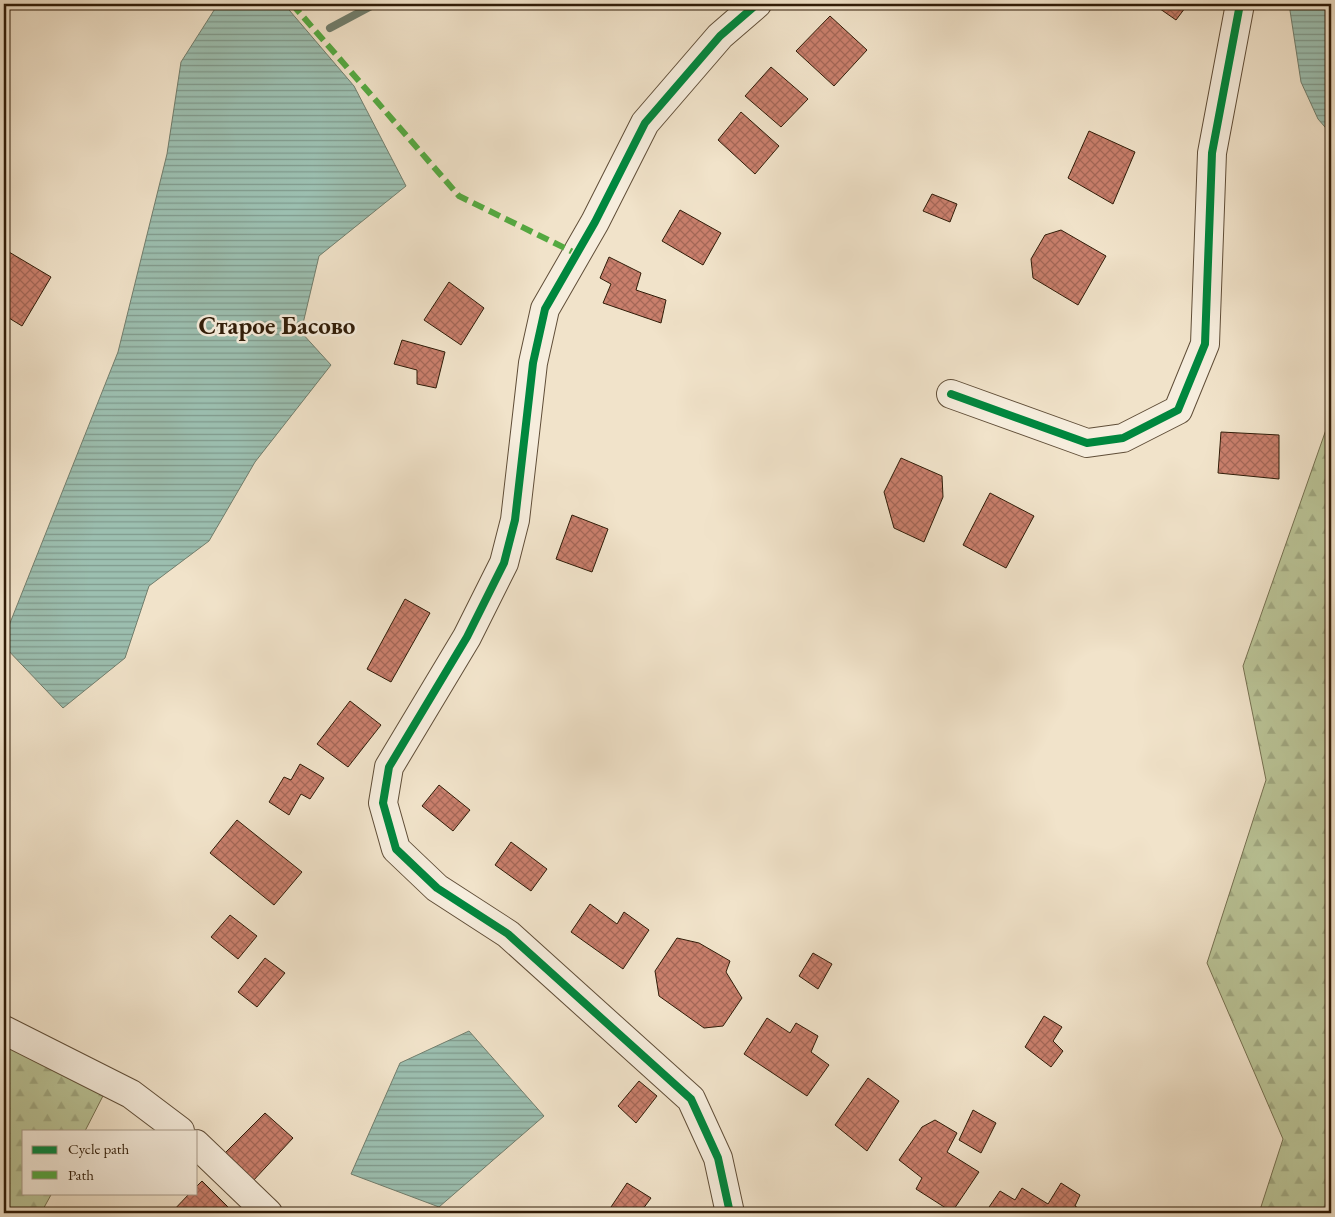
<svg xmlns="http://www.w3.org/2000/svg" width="1335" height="1217" font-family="'EB Garamond',serif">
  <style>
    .forest { fill: url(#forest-firs); stroke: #757050 }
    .water { fill: url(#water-rules); stroke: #717e6d }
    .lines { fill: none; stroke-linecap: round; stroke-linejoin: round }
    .stream { stroke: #717e6d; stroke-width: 8 }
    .building { fill: url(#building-cross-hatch); stroke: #301c08 }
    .minor-casing { stroke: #604e38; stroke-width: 30 }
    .minor { stroke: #f6eddd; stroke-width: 28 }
    .quiet { stroke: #54a941; stroke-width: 6; stroke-dasharray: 12 6; stroke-linecap: butt }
    .cycleway-casing { stroke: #f6eddd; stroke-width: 11 }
    .cycleway { stroke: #00873e; stroke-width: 8 }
    .labels { text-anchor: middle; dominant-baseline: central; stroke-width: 5; stroke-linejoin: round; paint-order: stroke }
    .quarter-label { font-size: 25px; font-weight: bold; fill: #301c08; stroke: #f6eddd }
  </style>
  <defs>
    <pattern id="forest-firs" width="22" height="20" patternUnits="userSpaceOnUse" patternTransform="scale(1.25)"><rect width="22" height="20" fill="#bac497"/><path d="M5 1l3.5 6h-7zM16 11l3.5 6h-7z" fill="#a0a881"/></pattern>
    <pattern id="water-rules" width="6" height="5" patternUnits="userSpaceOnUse" patternTransform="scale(1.25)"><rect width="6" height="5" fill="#9cbfb0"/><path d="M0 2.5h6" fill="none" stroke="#809a8d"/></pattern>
    <pattern id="building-cross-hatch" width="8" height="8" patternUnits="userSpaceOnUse" patternTransform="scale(1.25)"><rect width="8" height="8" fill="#c97f6c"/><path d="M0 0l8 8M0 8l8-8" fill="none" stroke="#a46757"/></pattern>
  </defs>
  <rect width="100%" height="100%" fill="#f1e3ca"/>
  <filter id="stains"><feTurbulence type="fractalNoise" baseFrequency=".004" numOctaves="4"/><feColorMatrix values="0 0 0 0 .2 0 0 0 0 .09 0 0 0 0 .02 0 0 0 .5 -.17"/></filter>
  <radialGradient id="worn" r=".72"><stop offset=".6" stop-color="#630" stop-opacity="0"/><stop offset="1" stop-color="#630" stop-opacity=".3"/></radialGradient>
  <path class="forest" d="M1328 424 1331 427V1213H1259L1283 1139 1207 963 1266 780 1243 666Z
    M4 1044 105 1092 85 1131H24V1193H52L41 1213H4Z"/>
  <path class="water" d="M218 4H284L354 86 406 186 319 256 301 332 331 365 255 462 209 541 149 586 125 658 63 708 4 646V638L118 352 167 154 181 62Z
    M1289 4H1331V134L1318 119 1301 82Z
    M469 1031 544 1116 439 1207 351 1174 400 1063Z"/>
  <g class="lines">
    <path class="stream" d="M330 28 375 4"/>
  </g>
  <path class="building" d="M1153 4H1188L1176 20Z
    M830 16 867 50 834 86 796 51Z
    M771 67 808 99 781 127 745 96Z
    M741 112 779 146 755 174 718 140Z
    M1089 131 1135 152 1113 204 1068 178Z
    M932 194 957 204 950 222 923 211Z
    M680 210 721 233 703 265 662 241Z
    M1061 230 1106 256 1078 305 1033 278 1031 259 1045 235Z
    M9 252 51 277 22 326 4 315V261Z
    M609 257 641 273 636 290 666 300 661 323 603 303 611 284 600 278Z
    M449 282 484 308 461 345 424 320Z
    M402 340 445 352 436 388 417 384V370L394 364Z
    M1221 432 1279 435V479L1218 473Z
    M901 458 942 476 943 497 924 542 894 528 884 492Z
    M990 493 1034 516 1006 568 963 545Z
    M572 515 608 529 592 572 556 559Z
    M405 599 430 613 391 682 367 669Z
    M350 701 381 725 348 767 317 744Z
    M300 764 324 778 310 799 301 794 289 815 269 802 284 777 291 780Z
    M439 785 470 810 453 831 422 806Z
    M237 820 302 872 274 905 210 853Z
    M511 842 547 869 531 891 495 865Z
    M590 904 617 924 624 912 649 930 623 969 571 932Z
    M230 915 257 936 238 959 211 937Z
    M677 938 699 943 730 961 726 972 742 998 723 1026 704 1028 659 996 655 971Z
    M813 953 832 964 818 989 799 976Z
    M265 958 285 973 257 1007 238 992Z
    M1044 1016 1062 1027 1053 1041 1063 1051 1051 1067 1025 1047Z
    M767 1018 790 1033 796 1023 818 1036 811 1052 829 1065 807 1096 744 1054Z
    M868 1078 899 1101 867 1151 835 1125Z
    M639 1081 657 1096 636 1123 618 1106Z
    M973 1110 996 1123 981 1153 959 1140Z
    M265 1113 293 1138 252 1182 224 1154Z
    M935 1120 957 1133 947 1152 979 1172 952 1212 916 1189 922 1178 899 1160 922 1127Z
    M202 1181 229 1208 224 1213H171L190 1193H196V1187Z
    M627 1183 651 1198 640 1213H607Z
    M1061 1183 1080 1195 1075 1206 1087 1213H985L1000 1191 1015 1200 1022 1188 1048 1204Z"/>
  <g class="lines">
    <defs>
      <path id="minor" d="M951 394 1087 443 1123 438 1178 410 1205 344 1212 153 1240 4
        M4 1030 131 1094 180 1131
        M196 1144 268 1213
        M730 1213 718 1158 691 1099 508 934 437 888 396 849 383 803 389 767 467 637 504 563 515 520 533 363 545 309 595 222 645 123 720 36 757 4"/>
    </defs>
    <use href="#minor" class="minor-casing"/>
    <use href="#minor" class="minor"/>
    <path class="quiet" d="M292 4 459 196 577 254"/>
    <defs>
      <path id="cycleway" d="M951 394 1087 443 1123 438 1178 410 1205 344 1212 153 1240 4
        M730 1213 718 1158 691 1099 508 934 437 888 396 849 383 803 389 767 467 637 504 563 515 520 533 363 545 309 595 222 645 123 720 36 757 4"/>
    </defs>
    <use href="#cycleway" class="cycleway-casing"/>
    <use href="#cycleway" class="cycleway"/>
  </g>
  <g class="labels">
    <g class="quarter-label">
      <text x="277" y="325">Старое Басово</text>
    </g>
  </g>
  <rect width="1335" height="1217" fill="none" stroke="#f1e3ca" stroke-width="20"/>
  <rect x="5" y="5" width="1325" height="1207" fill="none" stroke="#301c08" stroke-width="2.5"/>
  <rect x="10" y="10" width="1315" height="1197" fill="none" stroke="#301c08"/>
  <rect x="22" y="1130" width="175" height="65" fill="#f6eddd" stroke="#a79988"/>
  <rect x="32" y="1146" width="25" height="8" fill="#00873e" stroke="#a79988"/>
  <text x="68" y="1154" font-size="15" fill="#301c08">Cycle path</text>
  <rect x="32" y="1171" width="25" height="8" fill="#54a941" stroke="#a79988"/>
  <text x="68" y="1180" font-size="15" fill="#301c08">Path</text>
  <rect width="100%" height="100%" filter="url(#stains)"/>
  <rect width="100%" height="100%" fill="url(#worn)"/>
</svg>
